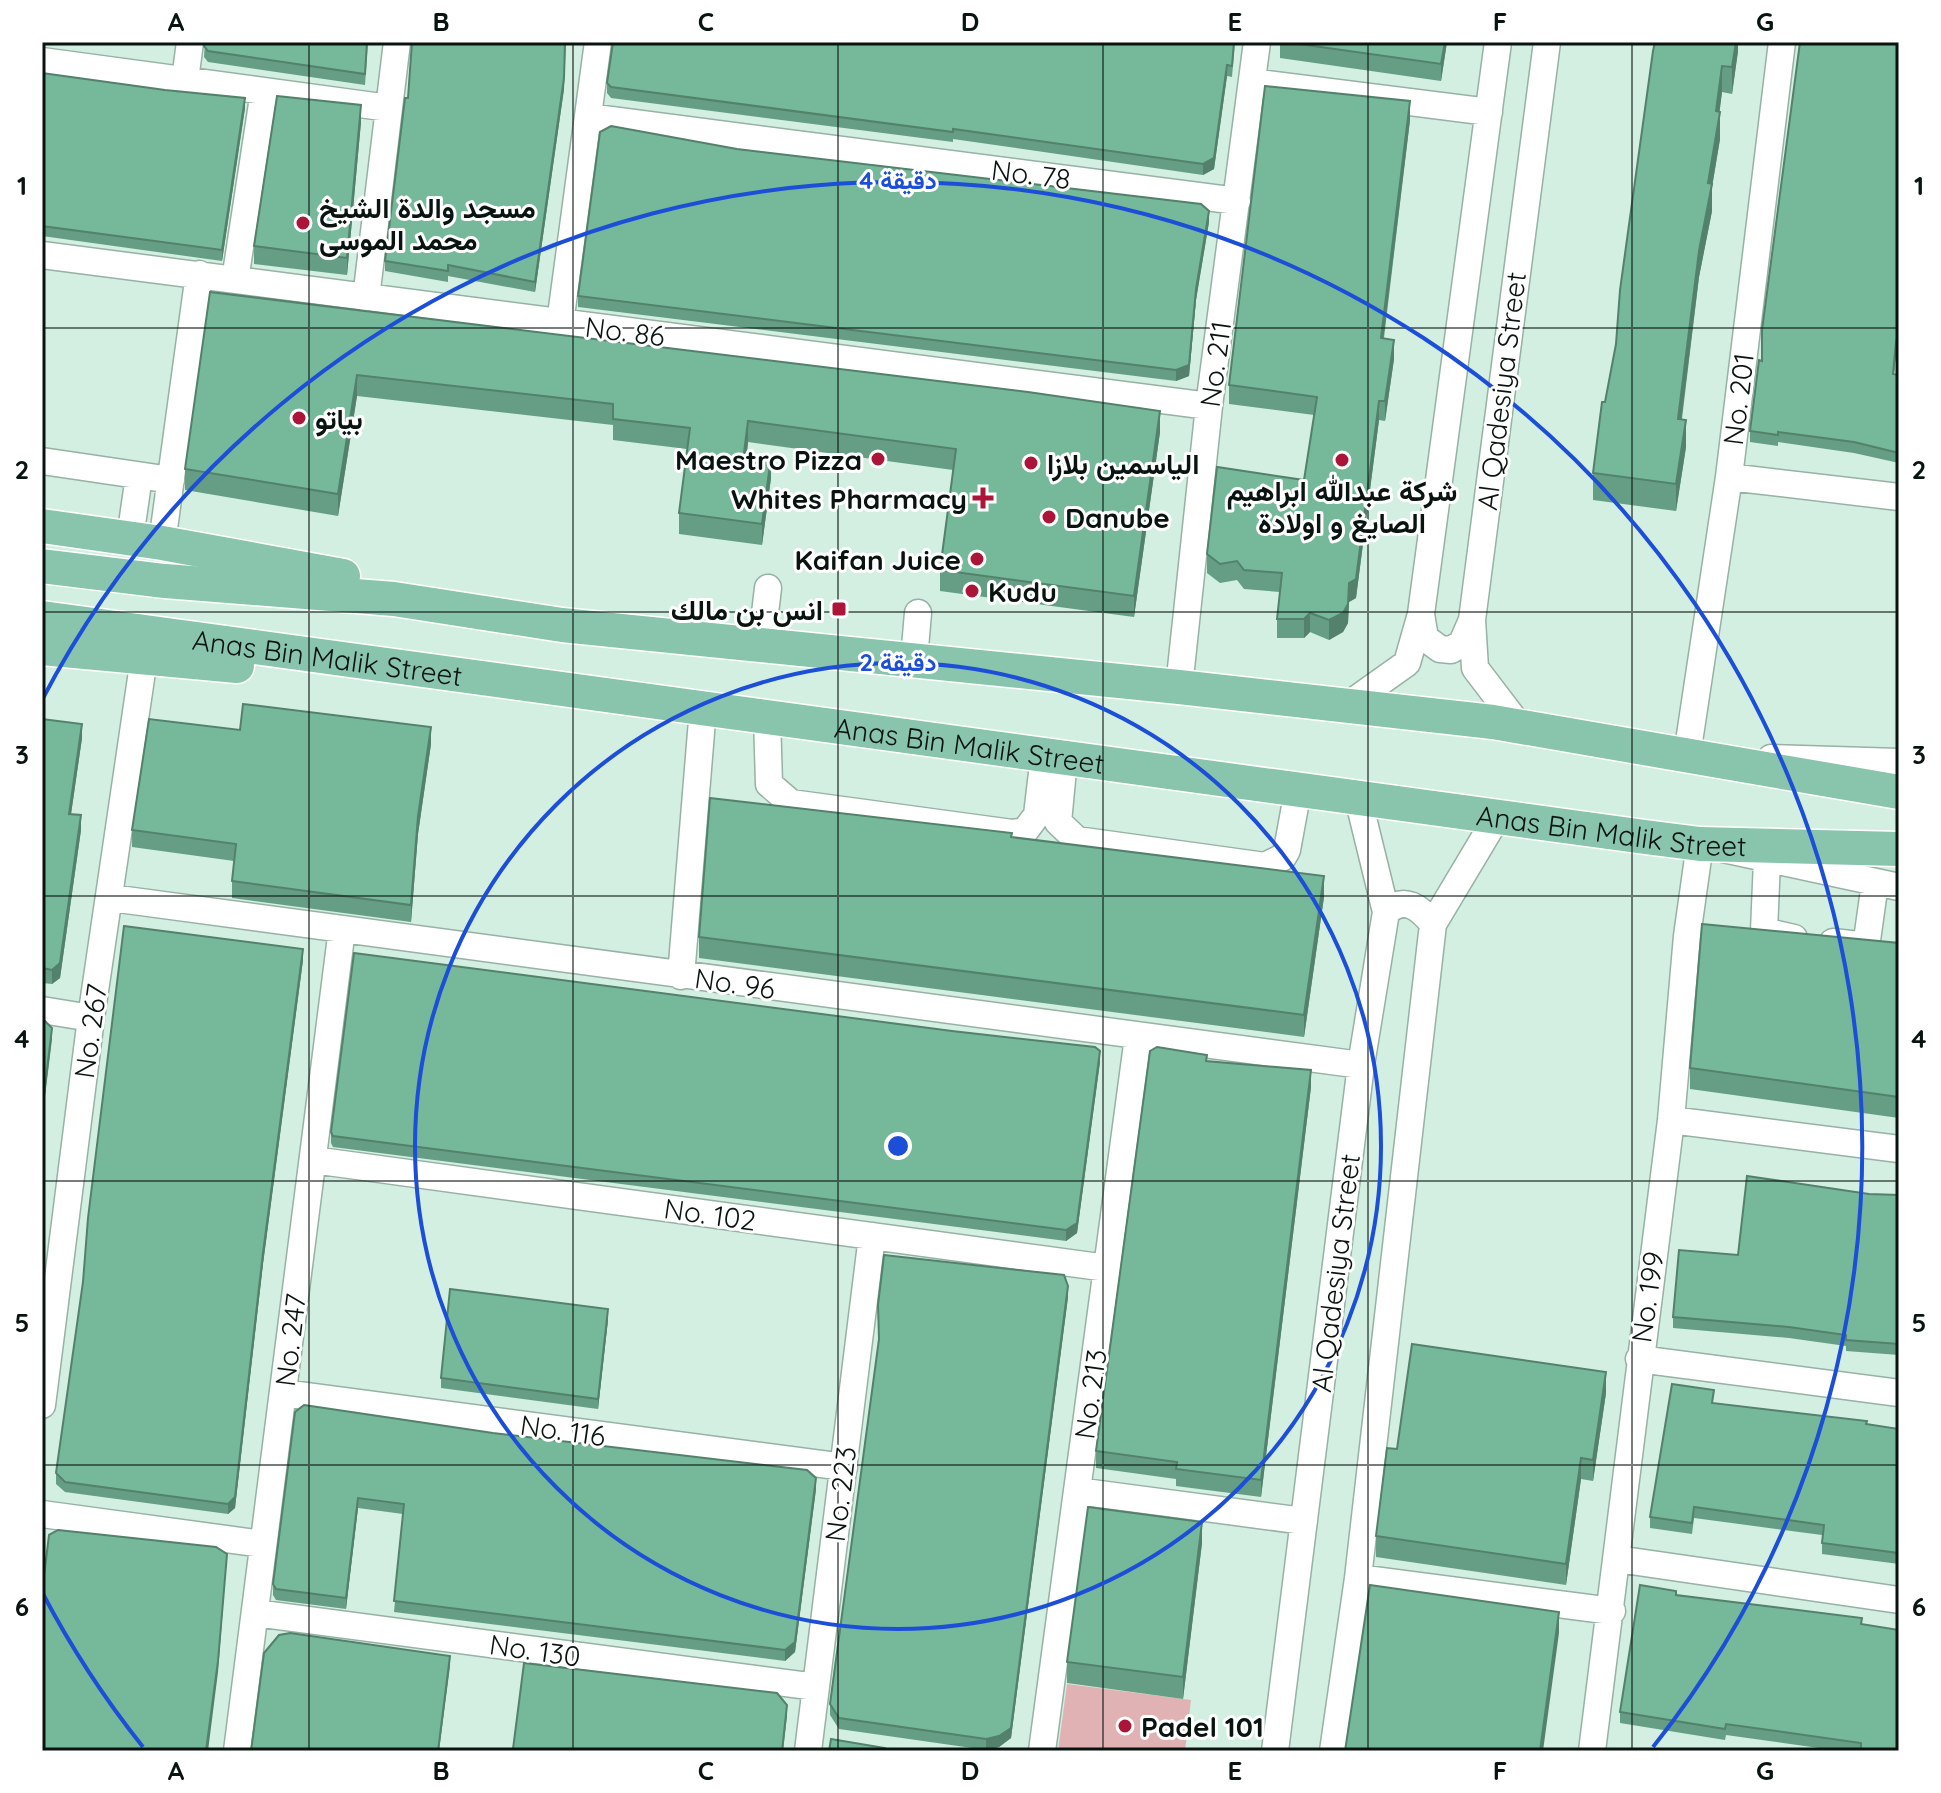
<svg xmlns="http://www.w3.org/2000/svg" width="1941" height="1793" font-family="Quicksand,Vazirmatn,sans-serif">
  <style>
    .green { fill: #e0b2b3 }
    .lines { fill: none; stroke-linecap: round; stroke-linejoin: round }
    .minor-casing { stroke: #97b1a4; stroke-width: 29 }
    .major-casing { stroke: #fff; stroke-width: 37 }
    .minor { stroke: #fff; stroke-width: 26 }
    .major { stroke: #89c4ad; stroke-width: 34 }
    .wall { fill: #659e84 }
    .shaded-wall { fill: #53816c }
    .building { fill: #76b89a; stroke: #53816c; stroke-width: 2 }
    .grid { fill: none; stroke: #09130f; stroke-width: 2; stroke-opacity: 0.55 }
    .ring { fill: none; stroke: #1d4ed8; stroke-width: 4 }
    .poi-dot { fill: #ab1537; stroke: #fff; stroke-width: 3 }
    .labels { text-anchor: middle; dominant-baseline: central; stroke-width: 6; stroke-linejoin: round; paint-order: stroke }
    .street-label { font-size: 28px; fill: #09130f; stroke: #fff }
    .poi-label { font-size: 28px; font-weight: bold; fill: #09130f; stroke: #fff; text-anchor: start }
    .centre { fill: #1d4ed8; stroke: #fff; stroke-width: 4 }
    .ring-label { font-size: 24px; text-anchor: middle; font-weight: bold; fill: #1d4ed8; stroke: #fff; stroke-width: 6; stroke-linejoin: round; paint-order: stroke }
    .neatline { fill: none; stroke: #09130f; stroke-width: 3 }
    .grid-label { font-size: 26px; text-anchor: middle; font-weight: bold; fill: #09130f }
  </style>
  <rect width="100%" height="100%" fill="#d3efe1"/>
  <path class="green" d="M1067 1684 1191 1700 1185 1751H1058Z"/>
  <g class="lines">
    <defs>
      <path id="minor" d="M42 61 389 108
        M185 80 190 42
        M1252 82 1489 112
        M588 117 1237 201
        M42 255 1209 406
        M235 280 264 91
        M366 298 397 42
        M560 323 598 42
        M42 461 171 480
        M1729 477 1899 497
        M130 538 139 476
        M162 543 199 274
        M1421 614 1425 638 1440 649 1451 650 1462 643 1472 620
        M761 647 768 588
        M914 659 918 613
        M1179 687 1209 406 1257 42
        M1348 705 1407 663 1421 614 1498 42
        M767 717 769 784 791 803 1012 833 1025 831 1037 815 1044 756
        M1520 727 1475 668 1472 620 1547 42
        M1704 755H1687L1729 477 1782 42
        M1771 758 1899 762
        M1064 759 1058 822 1077 840 1265 866 1283 857 1287 850 1298 790
        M1767 860 1764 931 1794 938
        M111 898 1361 1065
        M1386 912C1405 895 1420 908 1433 924
        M1833 942 1859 945 1867 940 1875 883
        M681 976 703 708
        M42 1010 91 1018
        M1671 1120 1899 1149
        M313 1160 1107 1268
        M1639 1359 1899 1393
        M283 1393 844 1467
        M42 1405 91 1018 144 658
        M1077 1491 1304 1521
        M42 1514 263 1544
        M1617 1559 1899 1600
        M1358 1578 1612 1611
        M255 1613 816 1687
        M237 1751 342 929
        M808 1751 872 1236
        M1042 1751 1138 1037
        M1275 1751 1361 1065 1386 912 1358 798
        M1333 1751 1358 1578 1433 924 1497 817
        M1592 1751 1671 1120 1687 936 1700 844 1899 887"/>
      <g id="major">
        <path d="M42 526 162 543 343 576"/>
        <path d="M42 566 165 581 394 599 562 625 1179 687 1493 722 1899 792"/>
        <path id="s1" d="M42 618 1645 837 1700 844 1899 849"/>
        <path d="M42 648 237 666"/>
      </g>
    </defs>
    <use href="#minor" class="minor-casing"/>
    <use href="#major" class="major-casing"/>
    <use href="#minor" class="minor"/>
    <use href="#major" class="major"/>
  </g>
  <path class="wall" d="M205 42H368L365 85 208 62 204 57Z
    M412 42H566L564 89 535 292 448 276V282L385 271V261L408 98Z
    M1235 42 1232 77 1227 76 1214 169 1203 175 953 139V142L611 98 607 93V83Z
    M1280 42H1447L1441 81 1280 58Z
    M1655 42H1738V51L1732 94 1722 92 1719 112 1720 139 1712 187V211L1699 277 1682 419 1686 447 1676 511 1593 500V473L1616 344Z
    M42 73 245 108 222 261 42 236Z
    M1410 120 1384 338 1394 359 1385 421 1379 420 1356 598 1349 602 1348 623 1343 632 1329 640 1310 632 1304 638H1277V619L1280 592 1244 589 1237 580 1220 583 1207 573V554L1304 480 1314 415 1229 404V385Z
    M361 122 347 275 254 264V246Z
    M737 149 1209 222 1196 300 1189 376 1176 381 578 307V296Z
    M210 292 1160 432 1134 617 940 591V570L953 470 748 442 747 454 771 478 762 545 679 534V513L687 449 613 440V425L357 396 338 516 185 490V469Z
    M1896 353 1894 374 1899 375V463L1854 453 1778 442V446L1750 442V426L1762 361Z
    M42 719 82 738 71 814 81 830 60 978 52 984 42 983Z
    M240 730 431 744 418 834 411 922 232 898V881L234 861 132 847V830Z
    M1012 837 1324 897 1304 1037 699 958V937Z
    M1899 943V1118L1690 1089V1068Z
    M303 960 263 1264 235 1508 228 1514 65 1492 56 1484V1473Z
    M1207 1061 1311 1087 1261 1497 1176 1486V1479L1096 1468V1451Z
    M1100 1062 1077 1233 1066 1241 333 1147 331 1143V1132Z
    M1869 1194 1899 1195V1355L1846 1351V1346L1789 1338 1673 1328V1317L1738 1255Z
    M1068 1297 1011 1738 999 1747 986 1750 839 1729 830 1715V1704L879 1340Z
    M608 1320 598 1409 441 1388V1378Z
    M1606 1393 1593 1481 1581 1479 1566 1585 1376 1557V1536L1397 1449Z
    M1714 1403 1899 1429V1564L1822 1554V1535L1694 1518 1692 1534 1650 1528V1517Z
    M295 1412 816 1489 795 1652 785 1661 394 1612 403 1514 358 1508 346 1609 276 1600 273 1595V1584Z
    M1202 1543 1183 1699 1067 1683V1662Z
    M1676 1595 1862 1624 1899 1751H1840L1726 1735 1725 1740 1620 1723V1712Z"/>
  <path class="shaded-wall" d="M565 42 564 89 535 292V282Z
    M1445 42H1447L1441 81V64Z
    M1736 42H1738V51L1732 94V67Z
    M1227 65V76L1214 169 1203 175V164Z
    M1722 66V92L1718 125 1720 112V139L1712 187V211L1699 277 1678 446V419Z
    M245 98V108L222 261V250Z
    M1410 101V120L1381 357V338Z
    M361 105V122L347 275V258Z
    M1209 211V222L1196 300 1189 376 1176 381V370L1196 289Z
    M1899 330V341L1896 353 1893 385 1896 342Z
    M1394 340V359L1385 421V401Z
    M357 375V396L338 516V494Z
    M1379 401V420L1356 598 1349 602 1348 623 1343 632 1329 640V620L1349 583Z
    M1160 411V432L1134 617V596Z
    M1686 420V447L1676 511V484Z
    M748 421V442L744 474V453Z
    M771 457V478L762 545V524Z
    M1310 613V632L1304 638V619Z
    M82 724V738L69 828V814Z
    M431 727V744L418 834 411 922V905L418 816Z
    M81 815V830L60 978 52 984V970Z
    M1324 876V897L1304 1037V1015Z
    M303 949V960L263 1264 235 1508 228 1514V1504Z
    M52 1028V1039L42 1121V1111Z
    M1100 1051V1062L1077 1233 1066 1241V1230Z
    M1311 1070V1087L1261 1497V1480Z
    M1068 1286V1297L1011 1738 999 1747 986 1750V1739Z
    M608 1309V1320L598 1409V1399Z
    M1606 1372V1393L1593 1481V1460Z
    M1581 1458V1479L1566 1585V1564Z
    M816 1478V1489L795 1652 785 1661V1650Z
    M358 1498V1508L346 1609V1598Z
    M1202 1522V1543L1183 1699V1677Z
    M227 1554 218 1672 208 1751H206Z
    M1559 1612V1633L1543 1751H1540Z
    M450 1656V1666L439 1751H438Z
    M787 1705V1716L783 1751H782Z"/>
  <path class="building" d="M205 42H367L365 74 208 51 204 46Z
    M412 42H565L564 78 535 282 448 265V271L385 261 405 98H408Z
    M613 42H1234L1232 66 1227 65 1214 158 1203 164 953 129V132L611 87 607 83Z
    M1285 42H1445L1441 64Z
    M1655 42H1736L1732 67 1722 66 1716 111 1720 112 1708 183 1712 184 1699 251 1678 419 1686 420 1676 484 1593 473 1602 402H1605L1616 344 1620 290 1653 51Z
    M1800 42H1899V330L1896 342 1893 374 1899 375V453L1854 442 1778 432V435L1750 431 1759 360 1762 361V330Z
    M42 73 165 90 245 98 222 250 42 226Z
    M1265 86 1410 101 1381 338 1394 340 1385 401H1379L1356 579 1349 583 1348 604 1343 613 1329 620 1310 613 1304 619H1277L1282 573 1244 570 1237 561 1220 564 1207 554 1217 467 1304 480 1317 397 1229 385Z
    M277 96 361 105 347 258 254 246Z
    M611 126 737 149 1201 204 1209 211 1196 289 1189 365 1176 370 578 296 600 132Z
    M210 292 1028 392 1160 411 1134 596 940 570 956 449 748 421 744 453 771 457 762 524 679 513 690 428 613 419V404L357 375 338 494 185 469Z
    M243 704 431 727 418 816 411 905 232 881 236 844 132 830 149 719 240 730Z
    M42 719 82 724 69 814 81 815 60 963 52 970 42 968Z
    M710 798 1012 833 1011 837 1324 876 1304 1015 699 937Z
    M1702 924 1899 943V1097L1690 1068Z
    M124 926 303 949 263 1253 235 1497 228 1504 65 1482 56 1473 83 1282 88 1218Z
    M354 953 952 1031 1095 1047 1100 1051 1077 1223 1066 1230 333 1136 331 1132Z
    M42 1018 52 1028 42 1111Z
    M1157 1047 1207 1055 1206 1061 1311 1070 1261 1480 1176 1469 1177 1462 1096 1451 1150 1051Z
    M1747 1176 1869 1194 1899 1195V1344L1846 1340V1335L1789 1327 1673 1317 1679 1250 1738 1255Z
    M884 1255 1064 1275 1068 1286 1011 1728 999 1736 986 1739 839 1718 830 1704 879 1339 878 1305Z
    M450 1289 608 1309 598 1399 441 1378Z
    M1412 1344 1606 1372 1593 1460 1581 1458 1566 1564 1376 1536 1387 1448 1397 1449Z
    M1672 1384 1714 1390 1712 1403 1867 1421 1866 1424 1899 1429V1553L1822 1543 1824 1525 1694 1507 1692 1523 1650 1517Z
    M304 1405 493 1433 807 1470 816 1478 795 1642 785 1650 394 1601 404 1504 358 1498 346 1598 276 1589 273 1584 295 1412Z
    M1088 1507 1202 1522 1183 1677 1067 1662Z
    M58 1530 216 1547 227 1554 218 1661 206 1751H42V1592L49 1535Z
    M1370 1585 1559 1612 1540 1751H1345Z
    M1640 1585 1676 1591V1595L1862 1618 1861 1624 1899 1630V1751H1861V1743L1726 1724 1725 1729 1620 1712Z
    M290 1633 450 1656 438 1751H251L264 1653 279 1635Z
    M524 1663 777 1693 787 1705 782 1751H526L513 1749Z
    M831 1739 885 1748V1751H829Z"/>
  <path class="grid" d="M309 42V1751M573 42V1751M838 42V1751M1103 42V1751M1368 42V1751M1632 42V1751M42 328H1899M42 612H1899M42 896H1899M42 1181H1899M42 1465H1899"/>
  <g class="ring">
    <circle cx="898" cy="1146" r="483"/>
    <path d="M143 1747A965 965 0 0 1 42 1592M42 700A965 965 0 1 1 1653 1747"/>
  </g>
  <g class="poi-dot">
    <circle cx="303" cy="223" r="8"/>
    <circle cx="299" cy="418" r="8"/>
    <circle cx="878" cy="459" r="8"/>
    <circle cx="1342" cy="460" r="8"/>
    <circle cx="1031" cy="463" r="8"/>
    <path d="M979 486h8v8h8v8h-8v8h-8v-8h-8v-8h8z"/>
    <circle cx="1049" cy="517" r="8"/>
    <circle cx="977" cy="559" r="8"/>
    <circle cx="972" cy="591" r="8"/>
    <rect x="831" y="601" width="16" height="16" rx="4"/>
    <circle cx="1125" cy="1726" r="8"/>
  </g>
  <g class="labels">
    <g class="street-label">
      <text transform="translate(1031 174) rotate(7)">No. 78</text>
      <text transform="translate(625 331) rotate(7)">No. 86</text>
      <text transform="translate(1215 364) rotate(-82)">No. 211</text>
      <text transform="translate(1501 391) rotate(-83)">Al Qadesiya Street</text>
      <text transform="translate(1738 399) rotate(-83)">No. 201</text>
      <text stroke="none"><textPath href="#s1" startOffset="288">Anas Bin Malik Street</textPath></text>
      <text stroke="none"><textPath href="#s1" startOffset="936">Anas Bin Malik Street</textPath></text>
      <text stroke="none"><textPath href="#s1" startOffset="1584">Anas Bin Malik Street</textPath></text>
      <text transform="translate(735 983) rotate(8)">No. 96</text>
      <text transform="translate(90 1031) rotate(-82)">No. 267</text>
      <text transform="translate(710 1214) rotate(8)">No. 102</text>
      <text transform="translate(1335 1273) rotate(-83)">Al Qadesiya Street</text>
      <text transform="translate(1647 1297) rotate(-82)">No. 199</text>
      <text transform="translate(290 1340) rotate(-83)">No. 247</text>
      <text transform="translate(1090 1394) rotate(-82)">No. 213</text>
      <text transform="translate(563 1430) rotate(8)">No. 116</text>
      <text transform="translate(840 1494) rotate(-83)">No. 223</text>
      <text transform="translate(535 1650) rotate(8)">No. 130</text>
    </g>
    <g class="poi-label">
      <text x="319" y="207">مسجد والدة الشيخ<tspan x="319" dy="32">محمد الموسى</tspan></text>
      <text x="315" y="418">بياتو</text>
      <text x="862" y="459" text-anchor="end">Maestro Pizza</text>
      <text x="1047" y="463">الياسمين بلازا</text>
      <text x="1342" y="490" text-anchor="middle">شركة عبدالله ابراهيم<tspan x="1342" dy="32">الصايغ و اولادة</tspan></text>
      <text x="967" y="498" text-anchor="end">Whites Pharmacy</text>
      <text x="1065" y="517">Danube</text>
      <text x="961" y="559" text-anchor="end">Kaifan Juice</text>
      <text x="988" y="591">Kudu</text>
      <text x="823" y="609" text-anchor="end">انس بن مالك</text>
      <text x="1141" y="1726">Padel 101</text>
    </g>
  </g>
  <circle cx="898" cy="1146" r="12" class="centre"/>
  <g class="ring-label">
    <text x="898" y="189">4 دقيقة</text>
    <text x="898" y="671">2 دقيقة</text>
  </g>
  <rect width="1941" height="1793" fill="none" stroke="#ffffff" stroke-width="88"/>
  <rect x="44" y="44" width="1853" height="1705" class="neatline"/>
  <g class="grid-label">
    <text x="176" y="31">A</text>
    <text x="441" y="31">B</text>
    <text x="706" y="31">C</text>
    <text x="970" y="31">D</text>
    <text x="1235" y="31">E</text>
    <text x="1500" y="31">F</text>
    <text x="1765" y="31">G</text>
    <text x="22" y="195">1</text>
    <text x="1919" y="195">1</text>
    <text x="22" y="479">2</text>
    <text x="1919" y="479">2</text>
    <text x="22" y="764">3</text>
    <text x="1919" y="764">3</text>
    <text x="22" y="1048">4</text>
    <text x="1919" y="1048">4</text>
    <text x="22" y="1332">5</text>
    <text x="1919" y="1332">5</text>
    <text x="22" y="1616">6</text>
    <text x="1919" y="1616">6</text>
    <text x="176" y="1780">A</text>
    <text x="441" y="1780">B</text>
    <text x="706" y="1780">C</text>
    <text x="970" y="1780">D</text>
    <text x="1235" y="1780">E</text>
    <text x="1500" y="1780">F</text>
    <text x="1765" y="1780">G</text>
  </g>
</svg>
